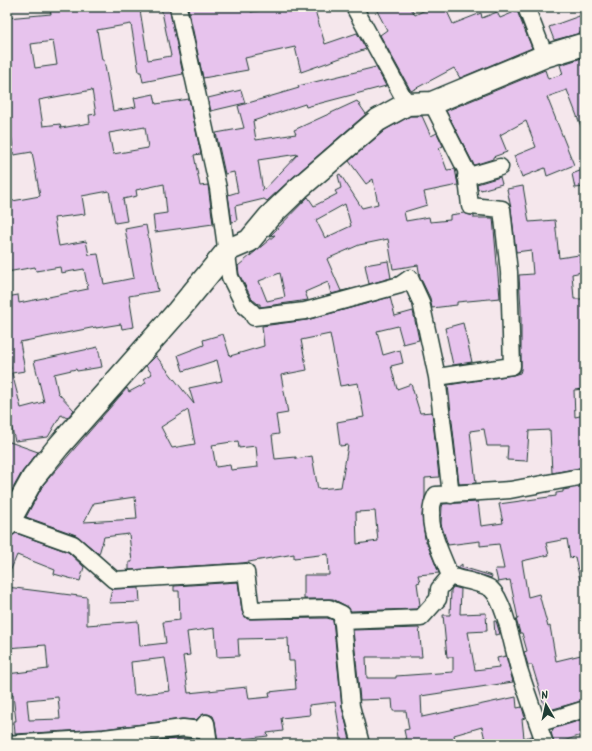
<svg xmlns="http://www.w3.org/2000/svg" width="592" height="751" font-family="Kalam,sans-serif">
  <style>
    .building { fill: #e7c3ed; stroke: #1f3d34; fill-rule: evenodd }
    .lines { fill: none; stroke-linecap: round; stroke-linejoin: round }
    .street-casing { stroke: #1f3d34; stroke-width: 19 }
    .secondary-casing { stroke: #1f3d34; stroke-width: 25 }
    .street { stroke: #fbf7ec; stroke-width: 16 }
    .secondary { stroke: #fbf7ec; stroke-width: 22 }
  </style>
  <rect width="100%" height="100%" fill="#f5e7ec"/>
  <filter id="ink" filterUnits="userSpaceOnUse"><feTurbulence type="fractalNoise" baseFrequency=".025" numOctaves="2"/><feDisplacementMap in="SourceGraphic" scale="8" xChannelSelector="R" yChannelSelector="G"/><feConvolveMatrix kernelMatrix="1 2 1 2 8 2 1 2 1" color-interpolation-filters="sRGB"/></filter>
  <g filter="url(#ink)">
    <path class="building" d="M49 7H137V11L140 10 148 60 171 56 161 7H169L183 74 143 82 141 72H139L131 24 97 30 102 60H104L113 111 136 107 134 98 154 94 156 104 189 99 201 154 194 155 200 186 208 185 213 224 155 232 153 215 167 213 164 184 136 190 137 196 123 199 127 221 115 223 109 191 82 196 85 214 54 218 59 246 86 241 89 255 98 254 104 284 134 278 125 229 146 225 158 291 129 296 134 327 122 329 121 324 96 328V327L20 342 25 371 12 373 21 408 44 402 34 361 98 347 102 367 77 371 76 369 54 374 58 393 74 410 67 418 61 415 48 437 15 441 7 409V369H11L7 345V297L18 295 19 303 88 289 84 269 61 273 60 267 36 271 35 267 7 272V202L40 196 32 152 14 155 11 134 7 135V18L51 14ZM53 41 57 65 35 68 31 44ZM92 90 96 114 89 115 90 123 61 128 60 124 43 126 39 100ZM145 127 148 148 113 154 109 133Z
      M188 7H250L251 12 280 7H314L325 44 357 33 366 49 301 72 295 47 245 58 248 70 203 78Z
      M375 7H410L415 15 431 7H445L453 24 481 13 482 18 497 12 500 18 517 11 532 48 460 78 454 68 411 91 380 35 387 30Z
      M585 14V32L554 40 549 27Z
      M585 57V137L567 90 547 97 574 165 547 176 545 168 522 177 514 156 536 147 526 121 500 135 507 152 493 157V159L474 165 446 111 545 70 548 79 563 74 560 65Z
      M376 67 386 86 306 107 305 104 253 121 256 140 296 134 294 130 357 101 366 114 291 179 267 201 264 199 235 206 237 221 232 222 228 195 238 192 234 172 225 174 216 133 244 128 238 106 299 88 298 86ZM298 154 263 191 258 160Z
      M241 90 245 103 211 111 208 98Z
      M410 116H422L431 136 437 133 443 146 439 148 447 170 455 169 458 185 424 192 427 205 404 212 406 221 429 217 430 222 450 220V215L464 213 474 216V218H493L500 298 457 302V305L432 308 430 298 420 277 418 265 393 269 388 239 359 245 327 259 341 291 351 289 331 294 328 282 305 292 308 300 260 307V304H258L252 299 239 274 238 266 275 235 270 236 308 197 314 206 337 194 335 191 341 188 338 175 340 174 362 208 378 204 373 179 366 184 349 161 385 130ZM345 204 351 226 325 238 316 220ZM280 273 285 297 267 301 259 281Z
      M585 169V187L575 188 572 174Z
      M500 177 502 184 481 190V189L478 190 477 184Z
      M523 186 529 222 555 220 559 258 579 255 582 272 572 274 574 299H585V389L574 390 575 417 585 415V467L552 473 550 430 529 431 527 461 507 460 508 446H487L484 429 470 431 476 483 459 484 448 385 513 375 520 373 521 370V310L519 275 533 274 531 250 516 252 511 208 507 189Z
      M388 261 391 278 369 284 365 265Z
      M390 297 395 316 413 311 419 340 403 344 398 326 377 331 383 355 400 350 403 363 391 366 397 389 411 384 420 413 432 412 439 477 425 478V496L422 516 425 539 439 573 418 575 420 582 417 583 420 605 417 609 351 611 346 606 333 599H304V575H329L328 554 294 558V554L243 563 129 570V562H132L129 534 104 537 99 554 76 535 26 517 43 485 127 388 129 392 146 383 144 379 152 374 146 366 156 356 194 404 189 388 222 381 217 360 183 371 178 355 204 345 203 340 223 334 230 356 264 346 262 326 307 320ZM330 334 340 386 358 383 364 417 337 422 340 446 348 445 341 487 318 489 312 456 296 459V457L275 459 272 435 279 434 276 415 288 413 281 375 307 370 301 340ZM188 410 195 444 172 448 161 427ZM238 441 239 448 256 446 258 467 231 470 230 465 216 467 212 445ZM135 497 137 519 84 522 94 503ZM375 511 378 541 357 544 356 512Z
      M463 323 472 362 453 365 445 328Z
      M7 441 38 452 22 472 7 499V478H10Z
      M585 486V535L583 536 585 548V579L580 580 575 557 570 558 567 539 546 543 549 555 522 561 528 597 539 594 548 627 550 626 556 661 585 654V700L546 711 532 665H528L524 652 527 651 522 633H520L516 619H518L510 580 498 582 495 569H504L499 544 480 546V541L448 545 441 524 442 507 443 504 478 502 481 526 503 523 499 504 556 496V493L563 492V490Z
      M16 533 68 552 84 567 80 581 54 574 55 570 17 555 7 579V546L11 536Z
      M462 564V567L492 576 491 578 457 568Z
      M238 582 242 611 247 619 327 618 333 620 342 707 351 744H342L335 702 309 705 310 715 281 718 283 731 267 733 268 736 218 742 215 721 213 716 208 714H203L196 720 182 719 103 729 15 734 14 721H16L13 695H7V674L48 669 46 645 7 648V638L10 637 7 587 87 597V625L138 621 140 646 166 643 163 622 180 620 179 591H174V586ZM215 628 217 657 239 656 238 639 288 638 289 661H294L296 689 269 692 270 697 249 699 247 687 188 693 183 656 190 655 187 632ZM165 658 170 691 134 695 131 662ZM58 697 60 719 29 720 27 700Z
      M453 587 461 589 460 614 486 613 487 631 468 632 475 670 499 667 497 658 506 656 513 682 421 696 422 717 516 697 517 708 522 707 525 718 522 719 524 738 532 736 535 744H486L482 727 454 735 456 744H407L404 730 409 729 406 711H393L392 699 360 700 353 630 419 628 422 657H366L367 678H396V676L453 672V657H447L443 615H450L451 590Z
      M139 588 140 602 109 603 112 589Z
      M494 621H496L500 634 495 635Z
      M585 719V734L554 744 551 732 553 731 552 729Z
      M183 738 199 739V744H132Z"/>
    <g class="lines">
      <defs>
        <path id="street" d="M178 7 218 188 230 277 244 305 252 312 254 317 305 311 400 285 410 278 421 302 437 377 451 495
          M354 7 407 104
          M526 7 545 56
          M432 103 466 170 470 206 502 209 509 272 512 366 437 377
          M466 177 500 167
          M9 521 73 544 114 580 246 572 251 610 329 608 342 614 351 706 361 744
          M450 576C461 580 484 583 491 589 505 601 513 649 519 669 527 694 536 719 545 744
          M342 621 421 618 438 599 439 589 450 576C441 551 422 521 436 495L510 490 585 476
          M538 724 585 709
          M7 744 104 738 183 728 200 730 206 723 209 744"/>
        <path id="secondary" d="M7 525 33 478 58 447 178 311 228 250 249 241 269 217 299 188 378 120 407 104 432 103 545 56 585 44"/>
      </defs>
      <use href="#street" class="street-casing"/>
      <use href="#secondary" class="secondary-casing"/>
      <use href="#street" class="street"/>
      <use href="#secondary" class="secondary"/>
    </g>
  </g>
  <rect width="592" height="751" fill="none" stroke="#fbf7ec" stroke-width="24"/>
  <rect x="12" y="12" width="568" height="727" fill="none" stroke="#1f3d34" stroke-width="1.5" filter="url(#ink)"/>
  <g transform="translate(546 705) rotate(351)" stroke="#fbf7ec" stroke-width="3" paint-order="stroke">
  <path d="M0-3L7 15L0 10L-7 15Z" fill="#1f3d34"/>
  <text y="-6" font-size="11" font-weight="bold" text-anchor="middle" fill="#1f3d34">N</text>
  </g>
</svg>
